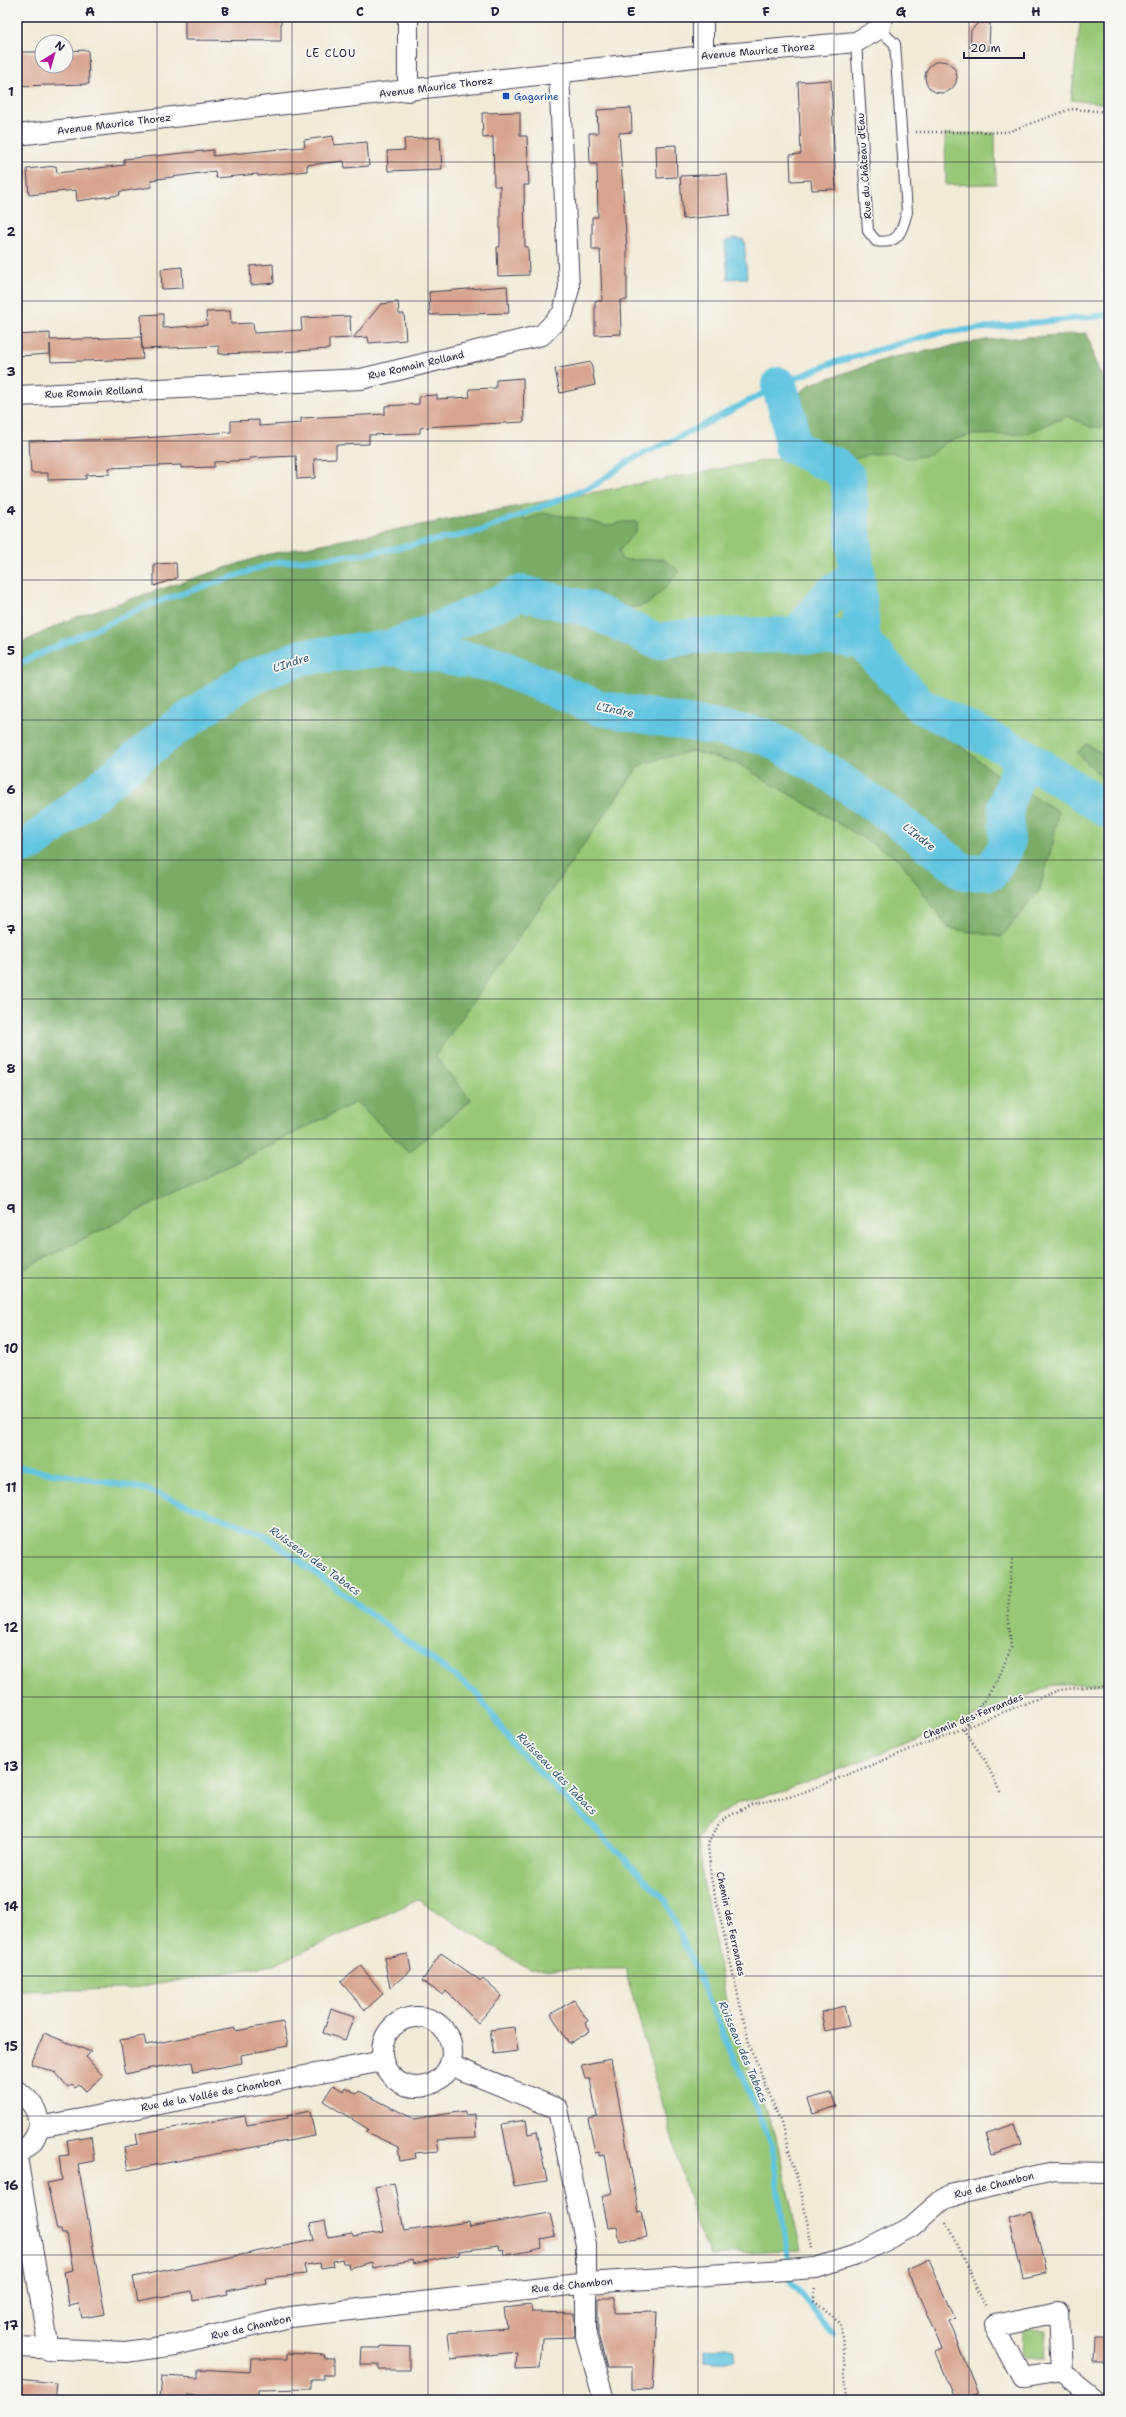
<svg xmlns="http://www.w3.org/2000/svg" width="1126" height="2417" font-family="'Shantell Sans',sans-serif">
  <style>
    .green { fill: #98c877; stroke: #5d7559 }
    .forest { fill: #7aac68; stroke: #4e6752 }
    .water { fill: #62c5e0; stroke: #42748e }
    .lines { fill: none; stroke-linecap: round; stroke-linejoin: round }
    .stream { stroke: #62c5e0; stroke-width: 6 }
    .river { stroke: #62c5e0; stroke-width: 36 }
    .building { fill: #d8a490 }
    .service-casing { stroke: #414052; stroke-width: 12 }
    .minor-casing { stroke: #414052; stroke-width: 22 }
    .path { stroke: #414052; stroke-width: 2.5; stroke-dasharray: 1 3; stroke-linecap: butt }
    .service { stroke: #fff; stroke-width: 10 }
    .minor { stroke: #fff; stroke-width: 20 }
    .grid { fill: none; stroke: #22223b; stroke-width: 1; stroke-opacity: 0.55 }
    .transit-dot { fill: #1a4fb4; stroke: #f6f6f2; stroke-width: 1.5 }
    .labels { text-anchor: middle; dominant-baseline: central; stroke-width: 3.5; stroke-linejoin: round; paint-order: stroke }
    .street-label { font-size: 10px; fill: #22223b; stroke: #f6f6f2 }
    .transit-label { font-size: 10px; fill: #164399; stroke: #f6f6f2; text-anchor: start }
    .neighbourhood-label { font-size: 11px; letter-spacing: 1px; fill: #22223b; stroke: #f6f6f2 }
    .water-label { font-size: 11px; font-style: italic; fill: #385b75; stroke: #f6f6f2 }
    .neatline { fill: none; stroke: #22223b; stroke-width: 1.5 }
    .grid-label { font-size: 13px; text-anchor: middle; font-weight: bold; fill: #22223b }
  </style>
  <rect width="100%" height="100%" fill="#f6f6f2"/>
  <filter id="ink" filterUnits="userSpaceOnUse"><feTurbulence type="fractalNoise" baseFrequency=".025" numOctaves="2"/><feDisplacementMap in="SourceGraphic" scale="8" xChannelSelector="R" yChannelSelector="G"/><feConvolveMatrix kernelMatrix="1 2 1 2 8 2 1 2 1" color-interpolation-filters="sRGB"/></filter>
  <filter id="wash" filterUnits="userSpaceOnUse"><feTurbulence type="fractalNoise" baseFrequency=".012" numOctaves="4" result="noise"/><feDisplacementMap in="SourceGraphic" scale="16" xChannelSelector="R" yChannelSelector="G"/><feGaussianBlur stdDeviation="0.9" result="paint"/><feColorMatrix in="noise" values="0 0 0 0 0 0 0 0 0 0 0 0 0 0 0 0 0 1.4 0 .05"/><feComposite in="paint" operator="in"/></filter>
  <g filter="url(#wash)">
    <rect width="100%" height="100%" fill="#f1ead7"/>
    <path class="green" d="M1081 17H1109V104L1071 100Z
      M995 133 996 184 946 185 945 134Z
      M1109 397V1684L1054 1685 782 1792 740 1802 715 1816 698 1839 703 1880 730 2022 775 2133 801 2250 710 2255 697 2227 625 1969H529L418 1900 273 1965 128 1989 17 1991V1272L356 1102 409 1152 471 1100 434 1056 638 767 519 506Z
      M1023 2329 1047 2330 1045 2358 1022 2357Z"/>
    <path class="forest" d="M1087 333 1098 369 1109 388V427H1090L1068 416 1025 434 971 435 948 441 930 455 908 458 893 453 871 454 844 462 823 456 802 440 794 420 792 399 811 384 889 358 986 340Z
      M519 506 525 520 543 513 583 519 606 526 624 522H638L636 531 619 551 622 560 663 559 679 571 669 584 648 604 621 610 597 592 592 617 634 647 658 656H688L764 643 822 645 852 653 875 670 928 720 997 775 1058 811 1053 843 1039 891 1001 937 948 928 900 860 737 763 691 751 645 763 638 767 435 1056 471 1100 409 1152 356 1102 17 1272V645L73 618 265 555Z
      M1087 744 1109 758V784L1077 753Z"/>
    <path class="water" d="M734 238 744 240 747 278 728 279 725 242Z
      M725 2347 735 2349V2359C726 2364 715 2362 705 2361V2350Z"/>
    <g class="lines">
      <path class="stream" d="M17 664 151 604 274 563 365 554 478 532 595 485 630 460 690 432 779 385 832 363 937 333 1109 315
        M17 1467 145 1489 263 1534 476 1692 513 1745 666 1901 772 2145 791 2282 833 2334"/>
      <path class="river" d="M779 385 789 418 792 446 820 460 835 465 848 478 863 642
        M797 635 829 595 846 584 857 570
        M392 647 442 628 521 593 589 609 657 641 694 636 797 635 833 637 863 642 921 706 1024 756 1109 811
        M17 848 32 843 171 731 249 678 302 657 390 648 493 664 599 708 764 736 826 771 896 819 965 873 991 872 1007 844 1006 803 1024 756"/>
    </g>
    <g id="blocks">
      <path class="building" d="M185 17H281V41L185 40Z
        M979 22 990 23 989 50 970 49 971 30Z
        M88 50 89 84 17 86V52H42V66H66V51Z
        M925 77a16 16 0 1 1 32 0a16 16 0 1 1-32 0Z
        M831 80 836 189 812 190 811 180 791 181 790 155 801 154 798 82Z
        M631 108 632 132 619 133 627 249V300H620L621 334 595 335V301H602L600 250H592V217H598L597 164H590L589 133H598L597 110Z
        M520 112V136H527L529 185H524L525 247H528L529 275 498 276 497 247H500V186H494L493 137 483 138 482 113Z
        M333 136 334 145 367 142 369 166 345 168 344 161 307 165V171L258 176V174L216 178 215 171 151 180 152 187 119 192 120 195 77 201 76 190 29 195 27 169 56 166 57 173 124 165V159L213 150V156L280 149 305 147 304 140Z
        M440 137 442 169 388 171 387 151 405 150 404 139Z
        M676 145 677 177 657 178 656 146Z
        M727 174 730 215 683 219 680 176Z
        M273 264 274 283 251 285 250 266Z
        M182 267 183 288 162 289 161 269Z
        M507 286 509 313 430 315 429 292Z
        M398 302 399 314H404L406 340 369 343 368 337 353 338 381 304Z
        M230 311 231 324 253 323 254 333 302 330 301 318 350 316 351 338 329 339V349L280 352 219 354V346L142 349 141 315 163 314V328L207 325 206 312Z
        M50 333V340L141 337 143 359 51 362 50 344V354L17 356V335Z
        M591 362 595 385 560 393 555 369Z
        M523 378 524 422 440 426 420 428V433L369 435V444L336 445V458L314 459 315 478 297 479 296 456 250 458V460L214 462V467L181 468V465L109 468 110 474 86 475V479L48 480V473H31L29 441 129 439 231 432V421L259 420V426L301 423V418L385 414V406L419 404V396L437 395V399L470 397 469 389 496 388V380Z
        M176 563 177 578 154 586V564Z
        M441 1953 481 1981 483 1979 502 1996 478 2023 446 1991 443 1995 422 1981Z
        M408 1954 411 1970 390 1988 384 1958Z
        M361 1966 383 1994 365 2010 341 1982Z
        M574 2000 588 2021 585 2023 590 2031 569 2044 551 2014Z
        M844 2006 849 2026 825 2031 821 2012Z
        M331 2009 354 2017 345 2040 323 2033Z
        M283 2022 288 2046 241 2055 242 2063 194 2072 192 2062 151 2068 126 2074 120 2040 144 2036 146 2045 235 2028 236 2031Z
        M514 2027 518 2051 494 2054 490 2030Z
        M44 2033 91 2052 86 2057 103 2076 86 2091 79 2084 75 2087 72 2084 68 2087 56 2073 31 2064Z
        M611 2059 639 2213 642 2212 647 2237 620 2242 617 2227 608 2228 602 2196 612 2193 605 2155 599 2156V2152L595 2153 588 2118 597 2116 590 2079H585L581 2065Z
        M333 2085 343 2091 345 2087 357 2094 359 2091 414 2119 465 2111V2115L475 2114 476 2138 437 2140 439 2151 415 2153 416 2158 400 2161 398 2147 366 2132 368 2129 323 2101Z
        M831 2093 836 2106 813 2114 808 2099Z
        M310 2111 315 2136 128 2170 124 2147 138 2144 136 2134 245 2116 247 2125 288 2118 287 2116Z
        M526 2120 528 2134 537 2132 547 2181 514 2186 502 2124Z
        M1015 2124 1022 2145 992 2155 985 2133Z
        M91 2136 94 2161 78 2164 105 2314 82 2318 79 2304 69 2306 64 2272 73 2270 70 2253 67 2234H62L61 2230H57L47 2183 62 2180 59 2156 69 2155 67 2140Z
        M394 2183 404 2231 468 2222 469 2227 550 2213 555 2236 541 2239 542 2248 531 2251 504 2255 503 2249 499 2250 498 2246 459 2251V2255L413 2264 412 2260 373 2268 372 2262 349 2268 348 2263H343L342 2259 332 2261 333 2266 321 2268 320 2263 304 2265 306 2274 265 2278 266 2283 227 2291 228 2294 193 2301 192 2291 138 2301 133 2277 314 2240 310 2224 325 2221 328 2237 352 2233 353 2236 384 2232 375 2187Z
        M1032 2211 1046 2273 1023 2278 1009 2217Z
        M929 2259 955 2318 948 2321 978 2393 961 2400H955L935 2351 942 2348 907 2269Z
        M598 2298H615V2313L657 2312 653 2390 632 2389V2367H607L598 2334Z
        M531 2305 532 2312 574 2313 575 2337 542 2338 540 2368 516 2369 517 2352 451 2359 448 2333 507 2328 504 2308Z
        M1093 2338H1109V2362H1092Z
        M380 2346 410 2347V2370H379V2364H360L361 2348H380Z
        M287 2353 325 2355 324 2358H334V2375H323V2379H311V2389L258 2390V2400L187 2395V2400H160L162 2376 198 2378V2369L250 2372 251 2359H287Z
        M17 2379 57 2383 55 2400H17Z"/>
    </g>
  </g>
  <g filter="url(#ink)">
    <use href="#blocks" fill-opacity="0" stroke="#414052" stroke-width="1"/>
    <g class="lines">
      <defs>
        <path id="service" d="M856 42 868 231 876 241C899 245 902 231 907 212L895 44 879 29"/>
        <path id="minor" d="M703 17V56
          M408 91V17
          M17 135 703 56 856 42 879 29 883 17
          M17 396 361 379 542 335 563 313 569 288 559 73
          M382 2052a35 35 0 1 1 70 0a35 35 0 1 1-70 0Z
          M450 2065 558 2109 586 2245V2336L604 2400
          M17 2091C45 2109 46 2137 17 2155
          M39 2127 383 2061
          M17 2157 49 2350
          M17 2347 126 2352 174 2345 290 2317 587 2283 816 2268 856 2255 911 2227 943 2199 950 2196 1054 2172 1109 2173
          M1062 2372 1022 2378 994 2325 1059 2312 1062 2372 1096 2400"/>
      </defs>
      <use href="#service" class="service-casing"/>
      <use href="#minor" class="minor-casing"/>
      <path class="path" d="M916 132H1007L1071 109 1109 112
        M1000 1792 985 1760 963 1729 997 1682 1011 1648 1008 1611 1012 1559
        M946 2222 986 2308
        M812 2248 802 2195 781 2123 749 2043 711 1878 708 1844 718 1822 752 1804 794 1796 1059 1690 1093 1686 1109 1687
        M815 2289 814 2301 841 2324 847 2400"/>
      <use href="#service" class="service"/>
      <use href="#minor" class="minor"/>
    </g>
  </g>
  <path class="grid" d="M157 17V2400M292 17V2400M428 17V2400M563 17V2400M698 17V2400M834 17V2400M969 17V2400M17 162H1109M17 301H1109M17 441H1109M17 580H1109M17 720H1109M17 860H1109M17 999H1109M17 1139H1109M17 1278H1109M17 1418H1109M17 1557H1109M17 1697H1109M17 1837H1109M17 1976H1109M17 2116H1109M17 2255H1109"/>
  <rect class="transit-dot" x="502" y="92" width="8" height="8" rx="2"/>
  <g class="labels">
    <g class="street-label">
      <text transform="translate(758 51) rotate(-5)">Avenue Maurice Thorez</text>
      <text transform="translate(436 87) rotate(-7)">Avenue Maurice Thorez</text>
      <text transform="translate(114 124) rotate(-7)">Avenue Maurice Thorez</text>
      <text transform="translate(864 166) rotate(-94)">Rue du Château d'Eau</text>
      <text transform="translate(416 365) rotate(-13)">Rue Romain Rolland</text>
      <text transform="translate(94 392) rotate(-3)">Rue Romain Rolland</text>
      <text transform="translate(973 1716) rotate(-22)">Chemin des Ferrandes</text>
      <text transform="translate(731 1924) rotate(78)">Chemin des Ferrandes</text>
      <text transform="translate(211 2094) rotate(-11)">Rue de la Vallée de Chambon</text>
      <text transform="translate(994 2185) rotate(-14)">Rue de Chambon</text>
      <text transform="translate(572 2285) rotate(-6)">Rue de Chambon</text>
      <text transform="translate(251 2327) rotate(-13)">Rue de Chambon</text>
    </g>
    <g class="transit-label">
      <text x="514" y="96">Gagarine</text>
    </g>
    <g class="neighbourhood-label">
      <text x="331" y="53">LE CLOU</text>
    </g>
    <g class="water-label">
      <text transform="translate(291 663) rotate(-18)">L'Indre</text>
      <text transform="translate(615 710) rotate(12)">L'Indre</text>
      <text transform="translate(919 837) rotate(38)">L'Indre</text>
      <text transform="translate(315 1561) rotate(36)">Ruisseau des Tabacs</text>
      <text transform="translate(557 1774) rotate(46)">Ruisseau des Tabacs</text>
      <text transform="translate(743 2052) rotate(67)">Ruisseau des Tabacs</text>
    </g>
  </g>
  <rect width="1126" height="2417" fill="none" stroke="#f6f6f2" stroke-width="44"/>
  <g transform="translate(54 54) rotate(37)"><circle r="19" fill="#f6f6f2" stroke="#a1a1a9"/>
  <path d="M0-3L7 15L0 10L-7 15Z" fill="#b5179e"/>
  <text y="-6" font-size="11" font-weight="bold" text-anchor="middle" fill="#22223b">N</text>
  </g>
  <path d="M964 52v6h60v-6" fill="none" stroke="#22223b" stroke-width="2"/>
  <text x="970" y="52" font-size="12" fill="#22223b" stroke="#f6f6f2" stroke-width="3" paint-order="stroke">20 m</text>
  <rect x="22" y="22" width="1082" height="2373" class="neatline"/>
  <g class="grid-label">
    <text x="90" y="16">A</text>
    <text x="225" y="16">B</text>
    <text x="360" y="16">C</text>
    <text x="495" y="16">D</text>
    <text x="631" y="16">E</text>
    <text x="766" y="16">F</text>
    <text x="901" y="16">G</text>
    <text x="1036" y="16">H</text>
    <text x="11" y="96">1</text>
    <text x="11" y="236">2</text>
    <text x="11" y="376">3</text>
    <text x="11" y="515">4</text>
    <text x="11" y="655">5</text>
    <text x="11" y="794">6</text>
    <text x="11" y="934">7</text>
    <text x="11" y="1073">8</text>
    <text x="11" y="1213">9</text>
    <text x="11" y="1353">10</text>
    <text x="11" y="1492">11</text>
    <text x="11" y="1632">12</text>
    <text x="11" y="1771">13</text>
    <text x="11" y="1911">14</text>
    <text x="11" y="2051">15</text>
    <text x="11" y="2190">16</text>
    <text x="11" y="2330">17</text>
  </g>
</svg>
